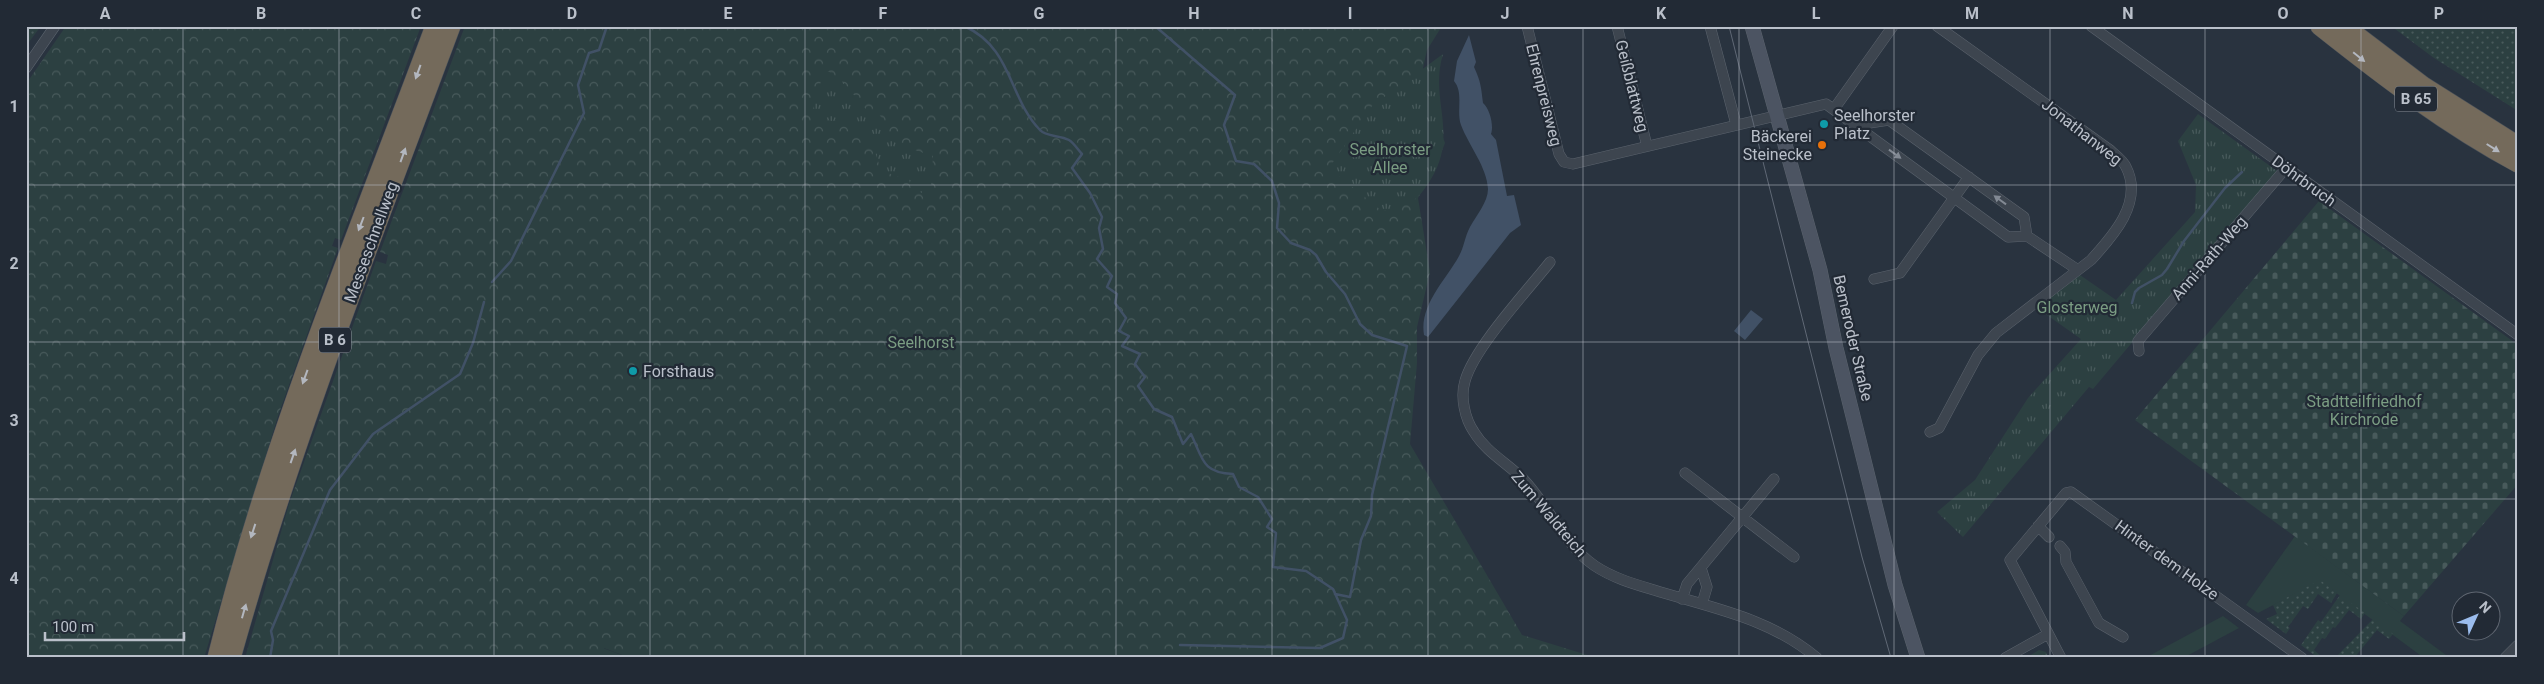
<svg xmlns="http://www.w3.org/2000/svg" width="2544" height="684" font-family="Roboto,sans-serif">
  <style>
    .grass { fill: #2c4041 }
    .forest { fill: url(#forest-crowns) }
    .cemetery { fill: url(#cemetery-stones) }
    .park { fill: url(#park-tufts) }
    .garden { fill: url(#garden-dots) }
    .water { fill: #415166 }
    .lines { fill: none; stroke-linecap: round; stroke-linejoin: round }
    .stream { stroke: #415166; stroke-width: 2.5 }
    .street-casing { stroke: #5b636d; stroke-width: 11 }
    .secondary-casing { stroke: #5b636d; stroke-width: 15 }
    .highway-casing { stroke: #48505a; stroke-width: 20 }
    .street { stroke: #3d454f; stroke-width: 10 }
    .secondary { stroke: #4c5462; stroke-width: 14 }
    .highway { stroke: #746a5b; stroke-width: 19 }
    .tram { stroke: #606976; stroke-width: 1 }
    .oneway { fill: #b3b7bf }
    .oneway2 { fill: #828993 }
    .grid { fill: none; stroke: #bac0ca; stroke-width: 1; stroke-opacity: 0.55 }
    .culture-dot { fill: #0f9aa8; stroke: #222a35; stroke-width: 2 }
    .food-dot { fill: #e8710a; stroke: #222a35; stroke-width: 2 }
    .labels { text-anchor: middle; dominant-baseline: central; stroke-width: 4.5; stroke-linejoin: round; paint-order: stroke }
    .shield { fill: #222a35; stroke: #8c939d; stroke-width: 1 }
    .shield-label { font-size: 15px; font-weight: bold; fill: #bac0ca }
    .street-label { font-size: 16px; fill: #bac0ca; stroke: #222a35 }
    .poi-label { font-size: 16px; fill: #bac0ca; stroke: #222a35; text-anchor: start }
    .park-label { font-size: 16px; fill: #7b9d83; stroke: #222a35 }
    .neatline { fill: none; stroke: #bac0ca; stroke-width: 2 }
    .grid-label { font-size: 16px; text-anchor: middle; font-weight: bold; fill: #bac0ca }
  </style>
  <defs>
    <pattern id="forest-crowns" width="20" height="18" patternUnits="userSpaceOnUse" patternTransform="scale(1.25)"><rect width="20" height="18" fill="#2c4041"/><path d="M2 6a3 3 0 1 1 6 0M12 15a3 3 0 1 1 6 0" fill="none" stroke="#485a5b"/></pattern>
    <pattern id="cemetery-stones" width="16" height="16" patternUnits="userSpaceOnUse" patternTransform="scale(1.25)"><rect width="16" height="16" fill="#2c4041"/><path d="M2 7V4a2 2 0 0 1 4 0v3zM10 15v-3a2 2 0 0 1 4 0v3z" fill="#485a5b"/></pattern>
    <pattern id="park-tufts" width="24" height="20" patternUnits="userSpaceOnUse" patternTransform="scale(1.25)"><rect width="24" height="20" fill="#2c4041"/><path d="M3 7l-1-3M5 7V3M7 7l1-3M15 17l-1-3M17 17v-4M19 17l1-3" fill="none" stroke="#485a5b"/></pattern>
    <pattern id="garden-dots" width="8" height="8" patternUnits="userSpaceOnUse" patternTransform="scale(1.25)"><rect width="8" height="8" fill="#2c4041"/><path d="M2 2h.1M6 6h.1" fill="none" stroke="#485a5b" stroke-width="1.8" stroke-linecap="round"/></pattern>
  </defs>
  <rect width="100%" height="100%" fill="#29333f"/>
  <path class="grass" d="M2295 536 2404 616 2400 621 2450 658H2424L2320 581 2258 613 2246 605Z
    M2223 616 2239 628 2183 658H2145Z
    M603 648 630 658H601Z"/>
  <path class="forest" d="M66 26H421L341 240 335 238 332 246 338 248 278 416 204 658H26V84Z
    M465 26H1442L1427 50 1421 77 1445 143 1435 168 1418 198 1430 272 1417 327V363L1410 444 1522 635 1597 658H630L604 648 601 658H245L289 504 376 261 386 264 388 255 380 252Z"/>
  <path class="cemetery" d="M2319 201 2518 345V484L2404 616 2135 420Z"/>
  <path class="park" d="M1443 54C1429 100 1459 133 1431 179 1416 204 1408 205 1382 211L1329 168 1372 106Z
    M828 71 843 82 869 113H878L887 125 888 137 899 145 933 156 931 187 922 193 911 188 908 174 896 177 880 168C875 146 866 133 849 119L832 121 811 117 821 81Z
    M2198 114 2284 176 2147 338 2140 333 2093 389 2089 387 1963 537 1937 512 1975 480 2028 398 2081 339 2037 308 2080 275 2116 300 2195 212 2196 185 2178 141Z
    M2039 650 2046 652 2049 658H2026Z"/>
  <path class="garden" d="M26 26H41L26 46Z
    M2391 26H2518V111L2434 58Z
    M2320 580 2337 593 2331 603 2318 594 2308 609 2303 606 2288 627 2290 628 2286 634 2266 619 2277 614 2273 605Z
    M2340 595 2365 613 2361 619 2349 610 2335 628 2333 627 2325 639 2322 638 2314 650 2323 658H2318L2301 645 2318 620 2321 622Z
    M2373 619 2393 634 2389 639 2377 630 2354 658H2335Z"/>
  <path class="water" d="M1469 35 1476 62 1474 67C1481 82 1481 87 1483 103 1490 109 1494 126 1491 134L1496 140 1507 196 1514 195 1521 225 1510 233 1428 337 1424 335C1419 305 1446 280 1459 256 1464 247 1465 236 1470 227 1476 216 1488 202 1488 189 1487 167 1469 146 1461 125 1456 111 1464 93 1454 81L1457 61Z
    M1751 310 1763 319 1745 340 1734 331Z"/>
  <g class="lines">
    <path class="stream" d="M964 26C1013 48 1008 97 1040 130 1046 137 1060 135 1069 140 1074 143 1078 150 1082 154L1072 168 1090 193 1102 217 1099 228 1103 249 1097 259 1112 276 1107 287 1117 294 1115 303 1126 318 1119 331 1129 336 1122 346 1140 354 1135 364 1145 377 1138 386 1154 409 1172 417 1183 444 1191 434C1203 459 1202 473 1233 474L1239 487 1258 497 1272 519 1267 527 1276 533 1273 567 1306 571 1333 589 1347 620 1343 638 1320 648 1180 645
      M1155 26 1235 95 1224 125 1236 161 1254 164 1272 181 1279 203 1277 228 1291 243 1310 250 1316 255 1326 272 1345 294 1360 324 1372 335 1407 346 1372 495 1371 516 1361 540 1350 597 1335 594
      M492 282 511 261 584 113 578 85 589 53 599 50 607 26
      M2132 303 2135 292 2139 288 2162 275 2167 269 2184 241 2225 188 2242 172
      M270 658 273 640 271 631 330 490 373 434 460 374 473 343 484 302"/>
    <defs>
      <path id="street" d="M1527 26 1559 154 1564 162 1573 164 1826 104 2008 237 2027 236 2078 270
        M1617 26 1647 146
        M1710 26 1736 124
        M2091 26 2518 335
        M26 68 55 26
        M1834 109 1893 26
        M1856 125 1889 120 2024 217 2027 236
        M1550 262C1527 291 1474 348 1465 381 1460 397 1465 419 1474 432 1486 452 1507 463 1523 479 1549 506 1564 545 1595 566 1613 578 1634 584 1654 590 1712 608 1770 618 1817 658
        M1874 279 1900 273 1969 177
        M2139 351 2138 341 2286 168
        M1930 432 1939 428 1978 355 1996 333 2091 260C2113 236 2144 202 2126 167 2123 160 2115 155 2110 150L1937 26
        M1685 473 1794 557
        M2038 526 2049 537
        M2060 546 2065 552 2066 562 2099 623 2123 637
        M1701 568 1707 587 1702 604
        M1682 599 1687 584 1774 479
        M2005 658 2048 634
        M2061 658 2010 560 2066 493 2071 492 2302 658
        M2505 658 2518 645"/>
      <path id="secondary" d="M1752 26 1820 270 1836 348 1895 585 1918 658"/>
      <path id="highway" d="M2320 26C2383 76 2447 125 2518 163
        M2344 26 2423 86 2518 146
        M217 658C270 443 358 233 435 26
        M231 658C291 443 373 235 451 26"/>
    </defs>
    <use href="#street" class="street-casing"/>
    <use href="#secondary" class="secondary-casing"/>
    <use href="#highway" class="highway-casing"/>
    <use href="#street" class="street"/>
    <use href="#secondary" class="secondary"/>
    <use href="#highway" class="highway"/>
    <path class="tram" d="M1729 26 1862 557 1891 658"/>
  </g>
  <defs><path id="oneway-solid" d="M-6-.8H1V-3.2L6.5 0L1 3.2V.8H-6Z" transform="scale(1.25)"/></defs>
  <g class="oneway">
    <use href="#oneway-solid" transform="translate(2359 57) rotate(39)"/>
    <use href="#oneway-solid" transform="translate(418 72) rotate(110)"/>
    <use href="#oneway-solid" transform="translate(2493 148) rotate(32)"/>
    <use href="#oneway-solid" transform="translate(403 155) rotate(-70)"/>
    <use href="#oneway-solid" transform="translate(361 224) rotate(111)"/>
    <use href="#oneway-solid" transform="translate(305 377) rotate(110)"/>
    <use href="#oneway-solid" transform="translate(293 456) rotate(-71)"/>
    <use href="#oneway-solid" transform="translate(253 531) rotate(108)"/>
    <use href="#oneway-solid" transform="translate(244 611) rotate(-74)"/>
  </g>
  <g class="oneway2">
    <use href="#oneway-solid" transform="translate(1895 154) rotate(36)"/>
    <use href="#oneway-solid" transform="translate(2000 200) rotate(-144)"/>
  </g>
  <path class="grid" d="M183 26V658M339 26V658M494 26V658M650 26V658M805 26V658M961 26V658M1116 26V658M1272 26V658M1428 26V658M1583 26V658M1739 26V658M1894 26V658M2050 26V658M2205 26V658M2361 26V658M26 185H2518M26 342H2518M26 499H2518"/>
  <g class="culture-dot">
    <circle cx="1824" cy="124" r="5"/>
    <circle cx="633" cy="371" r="5"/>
  </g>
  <circle class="food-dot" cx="1822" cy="145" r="5"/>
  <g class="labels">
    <g class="shield">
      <rect x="2395" y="86.5" width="42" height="25" rx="4"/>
      <rect x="319" y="327.5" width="32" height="25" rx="4"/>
    </g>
    <g class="shield-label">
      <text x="2416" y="99">B 65</text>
      <text x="335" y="340">B 6</text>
    </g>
    <g class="street-label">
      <text transform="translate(1632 86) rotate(76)">Geißblattweg</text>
      <text transform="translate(1544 95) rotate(76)">Ehrenpreisweg</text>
      <text transform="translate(2082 132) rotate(38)">Jonathanweg</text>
      <text transform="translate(2304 181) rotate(36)">Döhrbruch</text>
      <text transform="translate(371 242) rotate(-70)">Messeschnellweg</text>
      <text transform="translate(2209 258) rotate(-49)">Anni-Rath-Weg</text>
      <text transform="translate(1853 338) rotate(77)">Bemeroder Straße</text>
      <text transform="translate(1549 514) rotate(50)">Zum Waldteich</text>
      <text transform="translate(2167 560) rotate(36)">Hinter dem Holze</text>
    </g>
    <g class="poi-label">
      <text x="1834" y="115">Seelhorster<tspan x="1834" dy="18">Platz</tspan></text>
      <text x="1812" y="136" text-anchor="end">Bäckerei<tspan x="1812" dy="18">Steinecke</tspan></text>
      <text x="643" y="371">Forsthaus</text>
    </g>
    <g class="park-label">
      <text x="1390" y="149">Seelhorster<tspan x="1390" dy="18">Allee</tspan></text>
      <text x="2077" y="307">Glosterweg</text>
      <text x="921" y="342">Seelhorst</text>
      <text x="2364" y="401">Stadtteilfriedhof<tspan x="2364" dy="18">Kirchrode</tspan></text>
    </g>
  </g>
  <rect width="2544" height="684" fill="none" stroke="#222a35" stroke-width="55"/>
  <g transform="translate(2476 616) rotate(46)"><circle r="24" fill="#222a35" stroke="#5f6671"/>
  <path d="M0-4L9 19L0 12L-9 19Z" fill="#9bbced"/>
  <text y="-8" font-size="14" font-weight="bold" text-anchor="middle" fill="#bac0ca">N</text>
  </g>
  <path d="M45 632v8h139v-8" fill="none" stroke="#bac0ca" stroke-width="2.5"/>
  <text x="52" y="632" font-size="15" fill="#bac0ca" stroke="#222a35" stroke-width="4" paint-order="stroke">100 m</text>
  <rect x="28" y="28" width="2488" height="628" class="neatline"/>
  <g class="grid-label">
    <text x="105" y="19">A</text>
    <text x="261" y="19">B</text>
    <text x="416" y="19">C</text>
    <text x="572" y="19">D</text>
    <text x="728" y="19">E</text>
    <text x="883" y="19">F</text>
    <text x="1039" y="19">G</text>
    <text x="1194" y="19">H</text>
    <text x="1350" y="19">I</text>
    <text x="1505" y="19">J</text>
    <text x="1661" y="19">K</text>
    <text x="1816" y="19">L</text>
    <text x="1972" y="19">M</text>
    <text x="2128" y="19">N</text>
    <text x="2283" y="19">O</text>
    <text x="2439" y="19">P</text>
    <text x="14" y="112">1</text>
    <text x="14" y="269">2</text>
    <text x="14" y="426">3</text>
    <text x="14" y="584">4</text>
  </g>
</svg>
